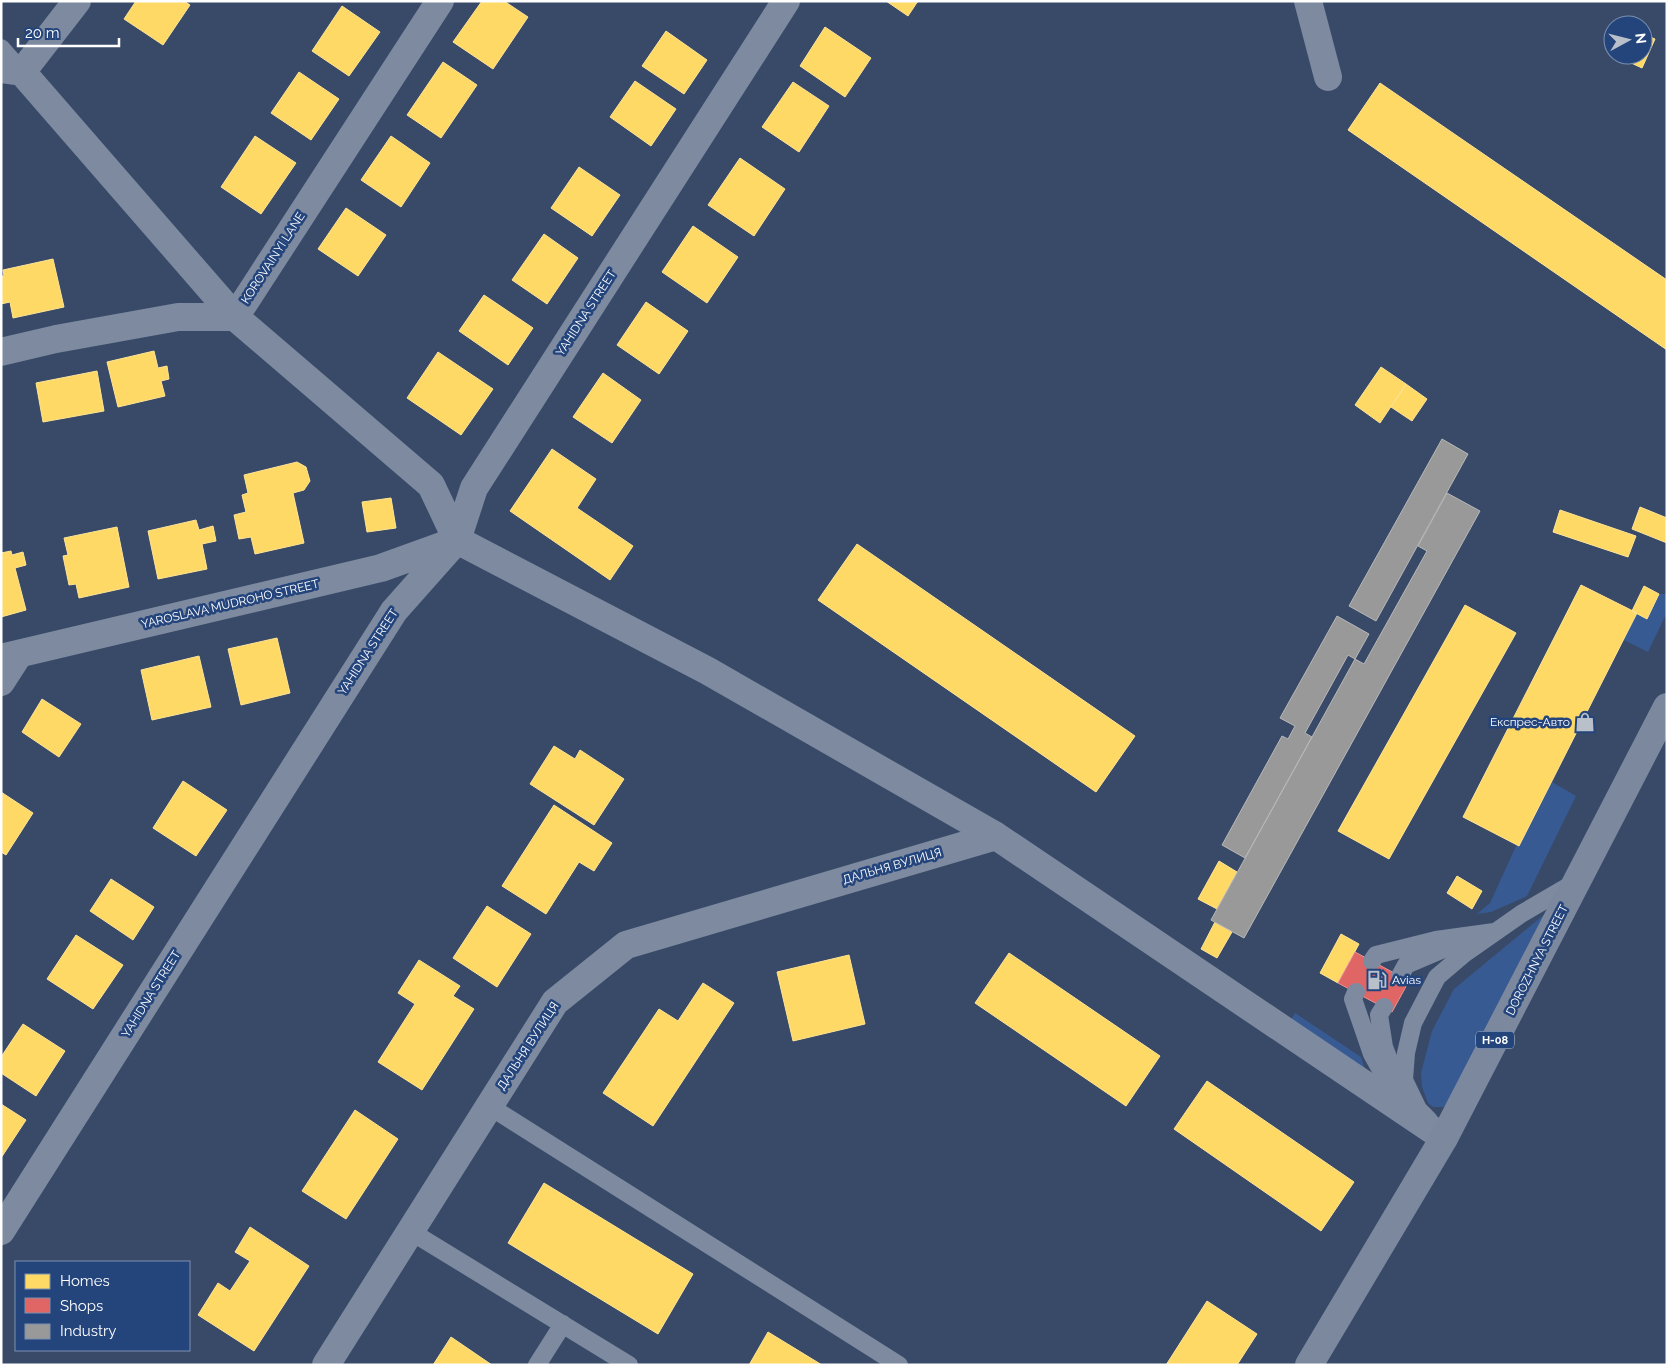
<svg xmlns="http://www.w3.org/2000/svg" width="1668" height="1366" font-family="Raleway,sans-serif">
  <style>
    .green { fill: #385a93 }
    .homes { fill: #ffd966; stroke: #ffe494 }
    .shops { fill: #e06666; stroke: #e99494 }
    .industry { fill: #999; stroke: #b8b8b8 }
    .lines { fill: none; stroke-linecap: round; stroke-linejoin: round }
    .lane { stroke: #7d8a9f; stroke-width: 18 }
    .street { stroke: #7d8a9f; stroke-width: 28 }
    .primary { stroke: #7c889e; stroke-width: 28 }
    .labels { text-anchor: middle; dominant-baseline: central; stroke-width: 5; stroke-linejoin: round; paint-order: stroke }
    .shield { fill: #24447c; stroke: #bdc7d8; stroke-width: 1 }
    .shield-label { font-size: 11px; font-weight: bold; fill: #fff }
    .street-label { font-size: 12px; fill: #fff; stroke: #24447c }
    .poi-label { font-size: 12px; fill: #fff; stroke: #24447c; text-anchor: end }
  </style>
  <rect width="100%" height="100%" fill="#384a68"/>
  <path class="green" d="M1659 594H1667V612L1648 652 1624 640 1637 613 1647 618Z
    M1552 782 1576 796 1527 896 1491 912 1477 914 1490 903 1517 844 1520 845Z
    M1546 913 1448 1105 1443 1107H1433L1428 1103 1422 1087 1421 1073 1432 1031 1454 989Z
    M1295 1013 1361 1057 1365 1069 1291 1020Z"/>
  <path class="homes" d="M136 1H184L190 5 163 45 124 19Z
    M482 1H504L528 17 493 69 453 42Z
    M886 1H918L908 16Z
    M342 6 380 32 349 76 312 51Z
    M825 27 871 58 845 97 800 66Z
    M666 31 707 60 684 94 642 66Z
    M1643 34 1655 39 1642 68 1614 55H1643Z
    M443 62 477 85 441 138 407 115Z
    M299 72 339 99 311 140 271 113Z
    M635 81 676 109 651 146 610 117Z
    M793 82 829 106 799 152 762 127Z
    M1380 83 1667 280V350L1348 130Z
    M255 136 296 163 261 214 221 187Z
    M391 136 430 163 401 207 361 180Z
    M740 158 785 189 754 236 708 205Z
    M579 167 620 195 592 236 551 208Z
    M346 208 386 235 358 276 318 249Z
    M693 226 738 257 707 303 662 272Z
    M544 234 578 258 547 304 512 280Z
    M53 259 64 307 13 318 10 302 1 304V276H4L3 270Z
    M484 295 533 328 508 365 459 331Z
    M646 302 688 331 659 374 617 345Z
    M154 351 158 368 167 366 169 379 161 381 165 396 118 407 107 362Z
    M438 352 493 389 461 435 407 398Z
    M1381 367 1406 384 1380 423 1355 405Z
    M97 371 104 411 43 422 36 383Z
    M603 373 641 400 612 443 573 417Z
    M1406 384 1427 399 1412 421 1391 407Z
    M552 449 596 479 577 508 633 546 610 580 510 511Z
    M297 462 306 467 310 481 304 490 293 493 304 543 255 554 251 537 239 539 234 515 246 512 242 495 248 493 244 475Z
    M391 498 396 528 367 532 362 502Z
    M1640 507 1667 518V543L1632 529Z
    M1560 510 1636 536 1628 557 1553 532Z
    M196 520 199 530 213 526 216 541 202 544 207 569 158 579 148 531Z
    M117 527 129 587 79 598 76 584 69 585 63 556 68 555 64 538Z
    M857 544 1135 736 1096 792 818 600Z
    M11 551 12 555 23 552 26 565 15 568 26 610 1 617V553Z
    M1581 585 1637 613 1519 846 1463 817Z
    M1644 586 1659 594 1647 619 1632 611Z
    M1465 605 1516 633 1389 859 1338 831Z
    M277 638 290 693 241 705 228 649Z
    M199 656 211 707 152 720 141 670Z
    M42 699 81 724 59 757 22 732Z
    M554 746 575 759 580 750 624 779 594 825 530 784Z
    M183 781 227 810 196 856 153 828Z
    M1 792 33 813 6 855 1 852Z
    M554 805 612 843 594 871 579 862 546 914 502 886Z
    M1219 861 1237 872 1217 909 1198 899Z
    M1457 876 1482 891 1472 909 1447 893Z
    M111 879 154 907 133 940 90 911Z
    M487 906 531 934 497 987 453 958Z
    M1215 922 1232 932 1217 958 1201 949Z
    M1341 934 1359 944 1338 983 1320 973Z
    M76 935 123 965 93 1009 47 979Z
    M1009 953 1160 1056 1126 1106 975 1003Z
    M849 955 865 1024 793 1041 777 972Z
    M419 960 460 986 453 996 474 1009 422 1090 378 1062 415 1004 398 993Z
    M703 983 734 1003 653 1126 603 1093 659 1009 678 1021Z
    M23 1024 65 1051 36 1096 1 1073V1057Z
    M1207 1081 1354 1182 1321 1231 1174 1129Z
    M1 1104 26 1120 1 1158Z
    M355 1110 398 1139 346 1219 302 1191Z
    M544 1183 693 1274 658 1334 508 1243Z
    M250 1227 309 1266 254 1351 198 1315 218 1283 230 1291 250 1261 235 1252Z
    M1207 1301 1257 1334 1237 1365H1166Z
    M768 1332 822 1365H749Z
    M451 1337 492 1365H433Z"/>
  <path class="shops" d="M1355 952 1409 981 1392 1012 1338 983Z"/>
  <path class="industry" d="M1442 439 1468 454 1376 621 1349 606Z
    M1447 493 1480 511 1244 938 1211 920 1355 659 1364 664 1427 551 1418 546Z
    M1337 616 1369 634 1355 659 1348 655 1305 733 1312 737 1245 858 1222 845 1282 736 1288 739 1295 726 1280 718Z"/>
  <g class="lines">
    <path class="lane" d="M1 48 22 72
      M1372 961 1376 955 1436 940 1494 932
      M1400 976 1406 965 1453 945
      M1356 992 1353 999 1372 1054 1386 1079 1412 1103
      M1384 1007 1379 1015 1384 1047 1397 1080
      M489 1106 899 1365
      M1429 1120 1418 1109 1404 1080 1406 1053 1413 1023 1437 977 1464 954 1521 914 1574 883
      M410 1231 629 1365
      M537 1365 563 1324"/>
    <path class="street" d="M1308 1 1328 77
      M1 69 22 72 77 1
      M22 72 235 317 431 485 457 540 708 671 996 836 1444 1138
      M1 352 56 339 178 317H235L440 1
      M1 658 381 568 453 542
      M1 682 19 654
      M1 1231 394 611 457 540 474 488 786 1
      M326 1365 555 1002 626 945 996 836"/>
    <path class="primary" d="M1309 1365 1444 1138 1667 707"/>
  </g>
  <defs>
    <symbol id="shop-bare" viewBox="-9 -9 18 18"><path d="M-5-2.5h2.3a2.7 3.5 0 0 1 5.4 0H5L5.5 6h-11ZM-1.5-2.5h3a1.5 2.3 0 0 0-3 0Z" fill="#b9c0ca" stroke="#24447c" stroke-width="2.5" paint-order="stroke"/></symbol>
    <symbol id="fuel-bare" viewBox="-9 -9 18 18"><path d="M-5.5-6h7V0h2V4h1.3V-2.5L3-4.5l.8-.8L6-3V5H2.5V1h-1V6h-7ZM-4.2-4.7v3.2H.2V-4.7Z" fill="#b9c0ca" stroke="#24447c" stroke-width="2.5" paint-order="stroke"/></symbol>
  </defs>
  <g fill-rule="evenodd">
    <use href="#shop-bare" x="1571" y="708" width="28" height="28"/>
    <use href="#fuel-bare" x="1363" y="966" width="28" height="28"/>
  </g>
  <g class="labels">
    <rect class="shield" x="1476" y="1031.5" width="38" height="17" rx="4"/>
    <g class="shield-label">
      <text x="1495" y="1040">Н-08</text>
    </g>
    <g class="street-label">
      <text transform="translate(273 258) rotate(-57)">KOROVAINYI LANE</text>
      <text transform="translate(586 313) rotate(-57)">YAHIDNA STREET</text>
      <text transform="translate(230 604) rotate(-13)">YAROSLAVA MUDROHO STREET</text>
      <text transform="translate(368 652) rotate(-57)">YAHIDNA STREET</text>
      <text transform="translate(892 866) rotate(-16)">ДАЛЬНЯ ВУЛИЦЯ</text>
      <text transform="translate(1537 960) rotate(-63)">DOROZHNYA STREET</text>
      <text transform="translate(151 994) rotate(-58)">YAHIDNA STREET</text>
      <text transform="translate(528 1046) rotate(-57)">ДАЛЬНЯ ВУЛИЦЯ</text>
    </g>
    <g class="poi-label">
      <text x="1570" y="722">Експрес-Авто</text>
      <text x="1392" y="980" text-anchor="start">Avias</text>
    </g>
  </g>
  <rect width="1668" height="1366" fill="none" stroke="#ffffff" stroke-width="5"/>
  <rect x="15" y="1261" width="175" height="90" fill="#24447c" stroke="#7c8fb0"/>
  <rect x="25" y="1274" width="25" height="15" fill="#ffd966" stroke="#7c8fb0"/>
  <text x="60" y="1286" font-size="15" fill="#ffffff">Homes</text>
  <rect x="25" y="1298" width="25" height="15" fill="#e06666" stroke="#7c8fb0"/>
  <text x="60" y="1311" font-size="15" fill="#ffffff">Shops</text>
  <rect x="25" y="1324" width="25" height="15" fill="#999999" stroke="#7c8fb0"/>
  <text x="60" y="1336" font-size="15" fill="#ffffff">Industry</text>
  <g transform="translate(1628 40) rotate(83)"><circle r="24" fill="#24447c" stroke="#7c8fb0"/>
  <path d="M0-4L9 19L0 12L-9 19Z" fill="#b9c0ca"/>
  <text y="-8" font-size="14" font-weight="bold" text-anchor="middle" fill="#ffffff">N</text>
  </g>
  <path d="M18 38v8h101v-8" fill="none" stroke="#ffffff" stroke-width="2.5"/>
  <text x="25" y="38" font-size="15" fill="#ffffff" stroke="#24447c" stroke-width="4" paint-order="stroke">20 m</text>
</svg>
